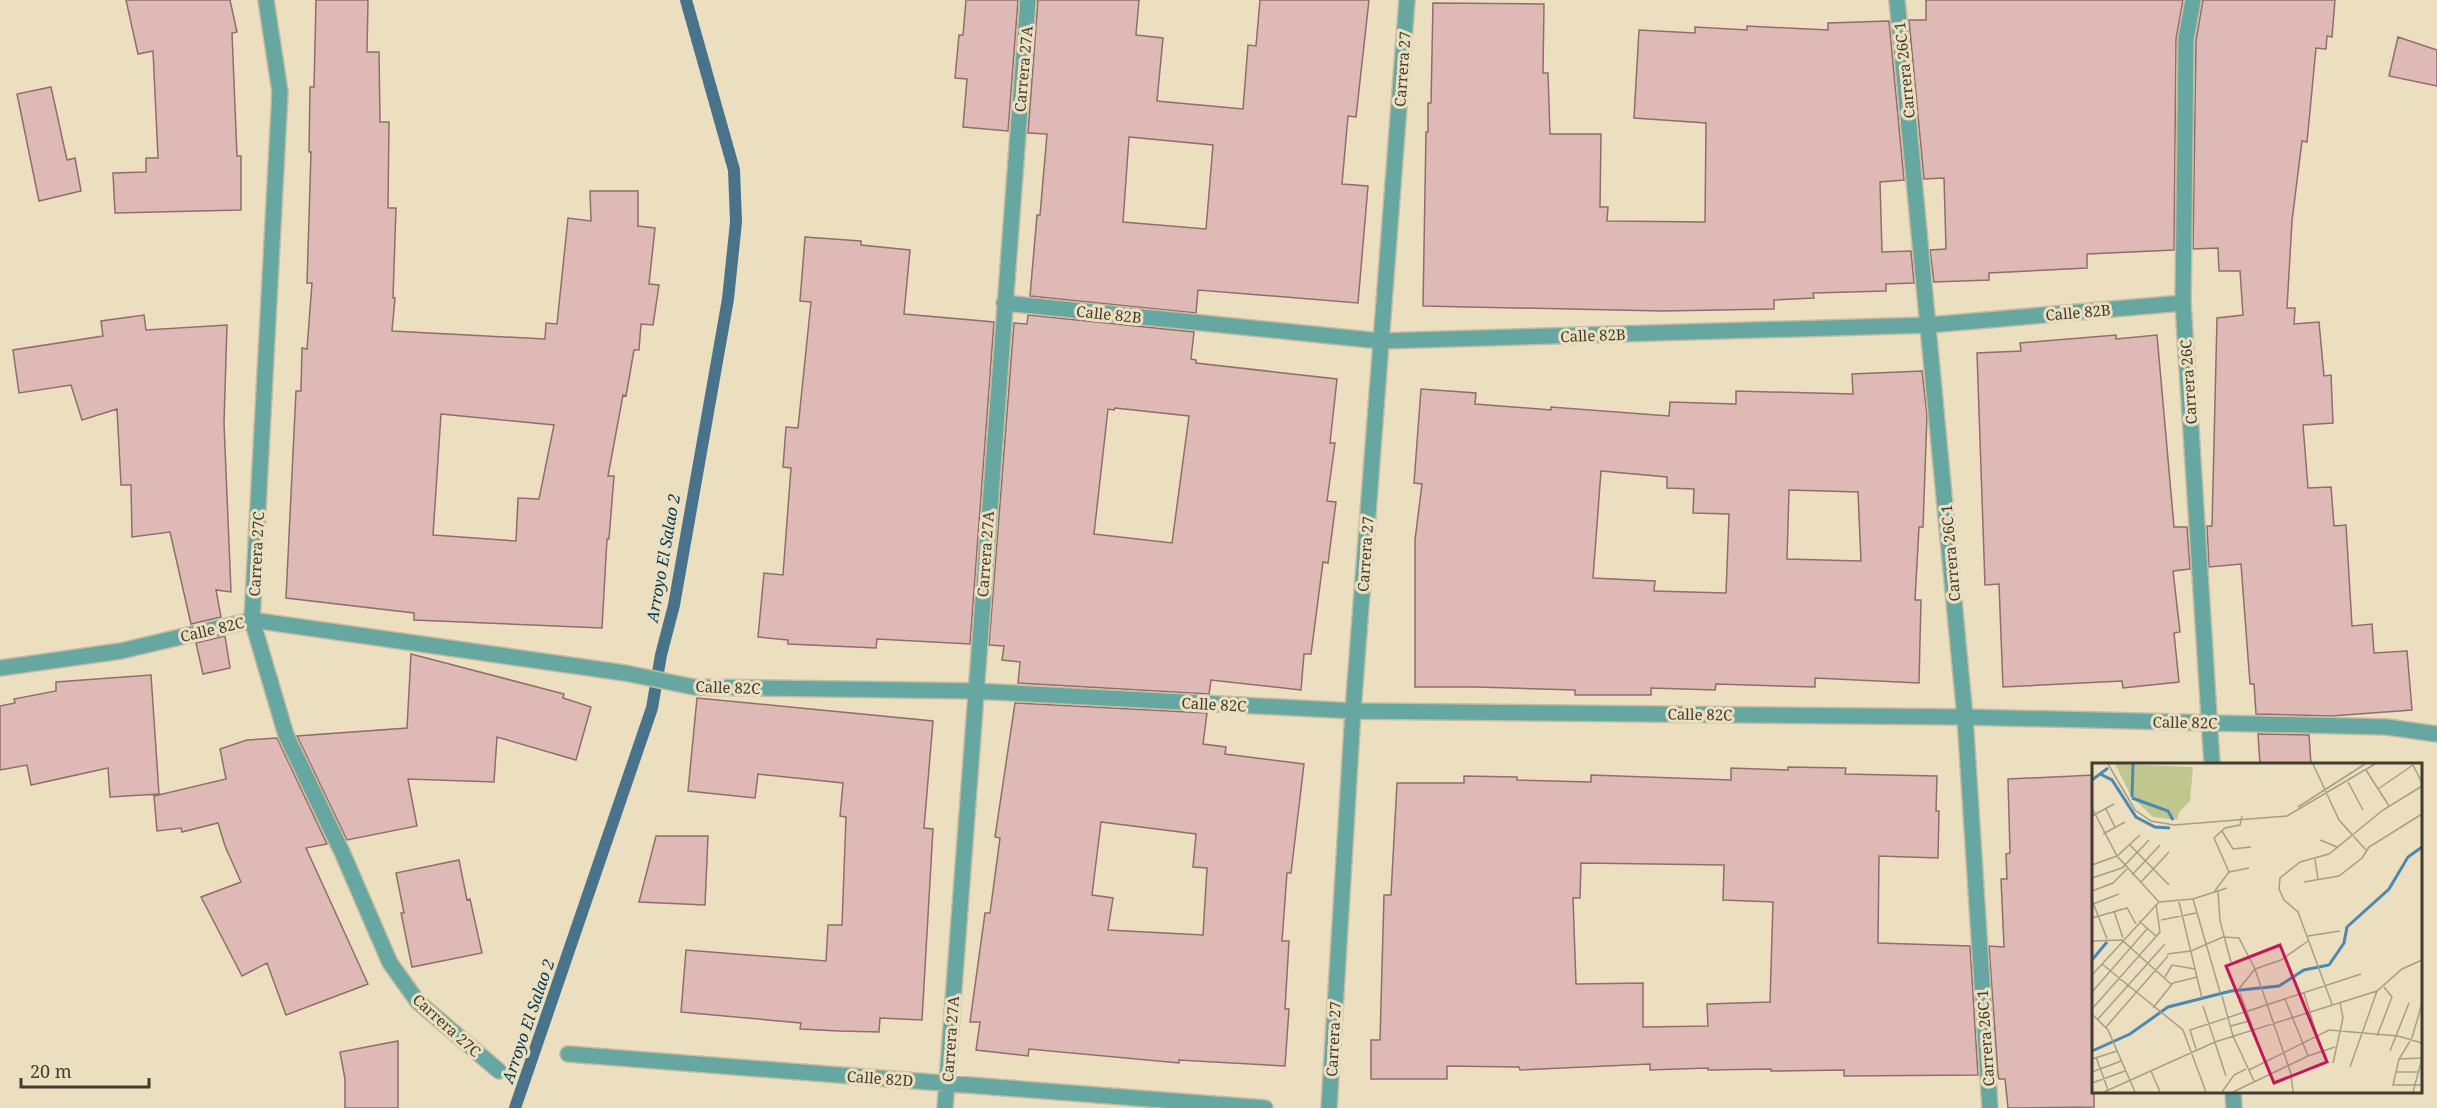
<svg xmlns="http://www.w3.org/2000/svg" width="2437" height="1108" font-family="'Noto Serif',serif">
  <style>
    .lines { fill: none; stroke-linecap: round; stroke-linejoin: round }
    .stream { stroke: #49728b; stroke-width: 12 }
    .building { fill: #deb9b6; stroke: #8f6e6b; stroke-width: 1.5; fill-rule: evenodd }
    .minor-casing { stroke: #c6bba0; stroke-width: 18 }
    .minor { stroke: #66a7a1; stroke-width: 15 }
    .labels { text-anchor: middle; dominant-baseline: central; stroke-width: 6; stroke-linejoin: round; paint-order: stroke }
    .street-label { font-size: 15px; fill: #413c30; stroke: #ebdfc0 }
    .water-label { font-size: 16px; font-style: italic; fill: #023753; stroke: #ebdfc0 }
    .inset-river { fill: none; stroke: #4c89b2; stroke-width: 3 }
    .inset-road { fill: none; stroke: #a79e86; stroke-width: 1.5 }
    .view { fill: #c2185b; fill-opacity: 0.15; stroke: #c2185b; stroke-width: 3 }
    .inset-edge { fill: none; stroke: #413c30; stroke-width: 3 }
  </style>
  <rect width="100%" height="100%" fill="#ebdfc0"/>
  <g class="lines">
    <path class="stream" d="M515 1108 652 708 661 655 674 605 728 299 736 222 734 170 686 0"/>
  </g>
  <path class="building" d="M126 0H230L237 32 232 33 237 156H241V210L115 213 113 173 146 172V158H158L153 51 138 54Z
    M316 0H368L367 52H379L380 122H389L388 208H396L393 298H395L392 331 545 339 546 323 557 324 568 218 591 221 590 191H638V226L655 228 649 284 659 285 653 325 641 324 639 350H634L626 396 623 395 608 476H614L609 539H607L602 628 414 620V613L286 598 296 391H301L302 348 307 349 312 283H307L311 152H309L310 87H314ZM441 414 554 425 539 499 518 498 516 541 433 535Z
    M966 0H1018L1008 131 963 127 967 79 955 78 959 35H963Z
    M1038 0H1139L1136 35 1163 38 1157 101 1243 109 1248 45 1256 46 1260 0H1369L1356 117 1348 116 1342 184 1368 186 1358 303 1198 290 1196 313 1030 296 1037 215H1040L1047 134 1028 133ZM1129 137 1213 145 1206 229 1123 222Z
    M1926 0H2183L2176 39 2174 250 2087 254V268L1989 273V280L1934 282 1930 250 1946 249 1944 178 1924 179 1909 20H1926Z
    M2203 0H2335L2332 37 2327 36 2326 49 2316 48 2307 142 2302 141 2292 221 2287 308H2295L2294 324 2319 322 2324 376 2331 375 2333 423 2303 425 2308 488 2331 487 2334 526 2346 525 2352 626 2372 624 2374 653 2407 651 2412 710 2331 716 2256 714 2254 684H2250L2241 564 2209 567 2207 526H2212L2217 318 2243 315 2240 271H2219L2218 248 2193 249 2196 40Z
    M1433 3 1544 4 1543 73H1548L1550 134H1601L1600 207H1608L1607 221 1705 222 1706 123 1634 118 1639 30 1695 33V27L1747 30V26L1828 30V23L1889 21 1904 180 1880 182 1882 252 1911 251 1914 283 1886 284V291L1813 293 1814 298 1774 300V309L1663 311 1423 306 1426 132H1428V103H1431Z
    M2398 37 2437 50V86L2389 76Z
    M51 87 67 160 75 158 81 191 39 201 17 94Z
    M805 237 861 241V245L910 250 904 314 994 322 970 644 877 639 876 648 788 644V640L758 637 764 573 783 575 791 468 783 467 786 427 798 428 811 302 800 301Z
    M144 315 146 330 227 325 224 423 231 592 216 590 221 617 191 624 170 532 132 537 131 485H121L117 409 82 420 71 385 19 393 13 350 103 336 101 321Z
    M1028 315 1194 332 1191 359 1196 360V363L1337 379 1330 443H1335L1327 501 1336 502 1328 563 1323 562 1311 654H1304L1301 690 1211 680 1209 694 1018 683 1020 662 1002 660 1004 646 989 645 1014 323 1027 324ZM1115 408 1189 416 1172 543 1094 534 1108 409 1114 410Z
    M2116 335V339L2157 335 2174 527H2187L2190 569 2173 571 2180 632 2174 633 2179 682 2123 688 2122 681 2003 687 1999 584 1985 585 1977 353 2021 351 2020 343Z
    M1922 371 1927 415 1923 527H1919L1915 600H1921L1919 683 1815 678V687L1716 684 1715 690 1651 688V695H1575V690L1476 687H1415V540L1422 484 1414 483 1421 389 1476 393 1475 404 1551 410V407L1669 416 1670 402 1736 404V391L1853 394 1852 374ZM1601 471 1667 477V488L1694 489 1693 513 1729 514 1726 593 1654 591 1655 581 1593 578ZM1789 490 1858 492 1861 561 1787 559Z
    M225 636 230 668 203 674 196 643Z
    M411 654 564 694 563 698 591 707 576 760 497 737 494 782 408 779 417 826 347 840 297 736 407 728Z
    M151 675 159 794 110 797 108 768 31 785 27 765 0 770V706L15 703 14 699 56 691V682Z
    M697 698 933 721 924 828 933 829 922 1020 880 1018 879 1032 839 1031 800 1029 801 1023 681 1012 686 950 826 961 828 925H842L846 817 840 816 843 783 758 774 755 798 688 791Z
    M1015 703 1207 713 1203 744 1226 747 1225 754 1304 764 1291 873H1287L1282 941H1289L1285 1009H1289L1285 1066 1179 1060V1063L1029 1049 1028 1056 976 1050 980 1022H970L985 913H990L1000 838 995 837ZM1101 822 1196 834 1193 867 1207 868 1203 935 1108 930 1113 898 1092 895Z
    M2258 734 2309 735 2311 765H2260Z
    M277 738 327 844 306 848 368 984 286 1015 267 963 242 976 201 897 241 882 225 846 218 823 182 832 181 828 157 831 154 796 226 779 220 749 247 740Z
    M1788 767 1846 768 1845 774 1937 776 1936 811H1939L1938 858 1879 856 1878 943 1970 946 1978 1075 1844 1076V1070L1771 1071V1069L1708 1070V1068L1650 1070V1064L1520 1070 1519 1067 1447 1066V1079H1371V1040H1380L1384 895H1391L1397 783H1464V776L1517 777V780L1591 782V775L1731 780V768L1788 770ZM1581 863 1724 865 1723 900 1773 902 1770 1002 1707 1004 1708 1026 1643 1027V983L1576 984 1573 898H1580Z
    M2094 775V1107L2008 1108 2005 1079H1999L1998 1075 1989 946 2004 947 2001 879H2007L2006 854 2010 853 2008 779Z
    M656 836H708L705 905 639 902Z
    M459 860 467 900 470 899 482 953 412 967 401 913H404L396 873Z
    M398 1041V1108H345V1079L340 1052Z"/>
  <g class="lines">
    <defs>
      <path id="minor" d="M266 0 280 92 252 620 286 735 342 852 390 963 418 1002 499 1071
        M1897 0 1965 717 1990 1108
        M2193 0 2186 39 2183 303 2212 764
        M1004 303 1381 341 1929 325 2183 303
        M0 668 121 651 252 620 625 673 694 687 975 691 1353 711 1965 717 2387 727 2437 734
        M568 1054 1265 1108
        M2233 1092 2234 1108
        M945 1108 1028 0
        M1329 1108 1353 711 1407 0"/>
    </defs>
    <use href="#minor" class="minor-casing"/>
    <use href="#minor" class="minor"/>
  </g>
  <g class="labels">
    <g class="street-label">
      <text transform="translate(1023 69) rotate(-85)">Carrera 27A</text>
      <text transform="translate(1402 69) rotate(-86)">Carrera 27</text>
      <text transform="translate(1904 70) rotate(-96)">Carrera 26C 1</text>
      <text transform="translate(2078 312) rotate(-5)">Calle 82B</text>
      <text transform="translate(1109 314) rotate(6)">Calle 82B</text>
      <text transform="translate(1593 335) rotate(-2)">Calle 82B</text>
      <text transform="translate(2188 382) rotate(-94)">Carrera 26C</text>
      <text transform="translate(1950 553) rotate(-95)">Carrera 26C 1</text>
      <text transform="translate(256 554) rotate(-87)">Carrera 27C</text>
      <text transform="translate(985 554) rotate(-86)">Carrera 27A</text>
      <text transform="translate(1365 554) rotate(-86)">Carrera 27</text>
      <text transform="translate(212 629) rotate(-13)">Calle 82C</text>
      <text transform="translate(728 687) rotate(2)">Calle 82C</text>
      <text transform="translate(1214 704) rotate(3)">Calle 82C</text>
      <text transform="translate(1700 714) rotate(1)">Calle 82C</text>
      <text transform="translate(2185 722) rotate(1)">Calle 82C</text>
      <text transform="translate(447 1025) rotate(42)">Carrera 27C</text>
      <text transform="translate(1985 1038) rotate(-94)">Carrera 26C 1</text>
      <text transform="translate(950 1039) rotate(-86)">Carrera 27A</text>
      <text transform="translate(1333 1039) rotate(-87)">Carrera 27</text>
      <text transform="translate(880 1078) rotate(4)">Calle 82D</text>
    </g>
    <g class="water-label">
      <text transform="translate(663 558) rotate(-80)">Arroyo El Salao 2</text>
      <text transform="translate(528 1021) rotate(-71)">Arroyo El Salao 2</text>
    </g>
  </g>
  <g transform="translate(2092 763)">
    <rect width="330" height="330" fill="#ebdfc0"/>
    <path d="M23 1 101 4 98 38 87 49 85 57 61 54 39 33Z" fill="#bfc78e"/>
    <path class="inset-river" d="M8 11 20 17 44 54 63 64 78 65M0 17 16 5M40 34 41 1M40 35 76 48 81 57M0 197 15 179M0 288 38 271 76 244 139 228 187 223 212 207 237 202 252 180 255 164 297 126 316 94 330 84"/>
    <path class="inset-road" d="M16 1 43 47 59 58 82 62 195 53 283 1M221 1 247 57 274 87M321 2 330 20M274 7 297 43M256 19 271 47M286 26 321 2M206 44 273 1M0 45 25 93 67 139M14 46 23 64M0 53 22 41M130 68 141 86 159 84M11 71 33 59M228 77 245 84M38 82 77 122M223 96 226 117M0 102 25 93 48 72M137 109 122 75 133 65 148 62 150 53M137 109 157 105M40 112 68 82M0 115 30 105 57 77M49 119 77 89M212 119 247 113 270 95 277 84 330 51M0 128 21 120 35 106M126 128 128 158 139 199M122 129 137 109M101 136 128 229M0 137 15 176M87 139 110 235M1 141 27 131M22 148 31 175M0 155 35 145 44 161M69 157 104 150M47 158 64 173M216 173 248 168M0 178 30 177 80 222M75 191 99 188 131 174 147 175 163 206 199 311 201 329M10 201 91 267 114 329M0 212 67 139 101 136 135 125M73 214 80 202 103 206M146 227 163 206 189 197 216 178M0 229 55 166M148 230 173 299M212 230 225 273M130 233 141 273 162 318M193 236 216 293M330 240 320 275 307 296 301 322H330M240 241 206 149 192 137 187 126 188 115 208 99 237 91 291 47 330 23M111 243 134 313M61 245 81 220 105 214M0 246 68 169 64 141M0 251 16 267 43 329M6 256 73 181M139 263 157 258M14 264 76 193M285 273 300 234 292 224M104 286 98 267 269 211M298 288 317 240M4 294 16 327M0 296 25 288M307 296 330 295M241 300 251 255 248 239M258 304 285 228M157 307 237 267 306 273 330 280M59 308 68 329M0 309 29 298M304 309H326M0 320 33 308M12 329 123 279 285 228 310 206 330 197M130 329 142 312 154 306M141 329 216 293 243 284M321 329 330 296"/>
    <path class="view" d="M188 182 235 299 182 320 134 203Z"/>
    <rect width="330" height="330" class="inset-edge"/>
  </g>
  <path d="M21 1078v9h128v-9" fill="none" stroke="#413c30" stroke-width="3"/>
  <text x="30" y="1078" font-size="18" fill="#413c30" stroke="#ebdfc0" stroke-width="4.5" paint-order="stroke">20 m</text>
</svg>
